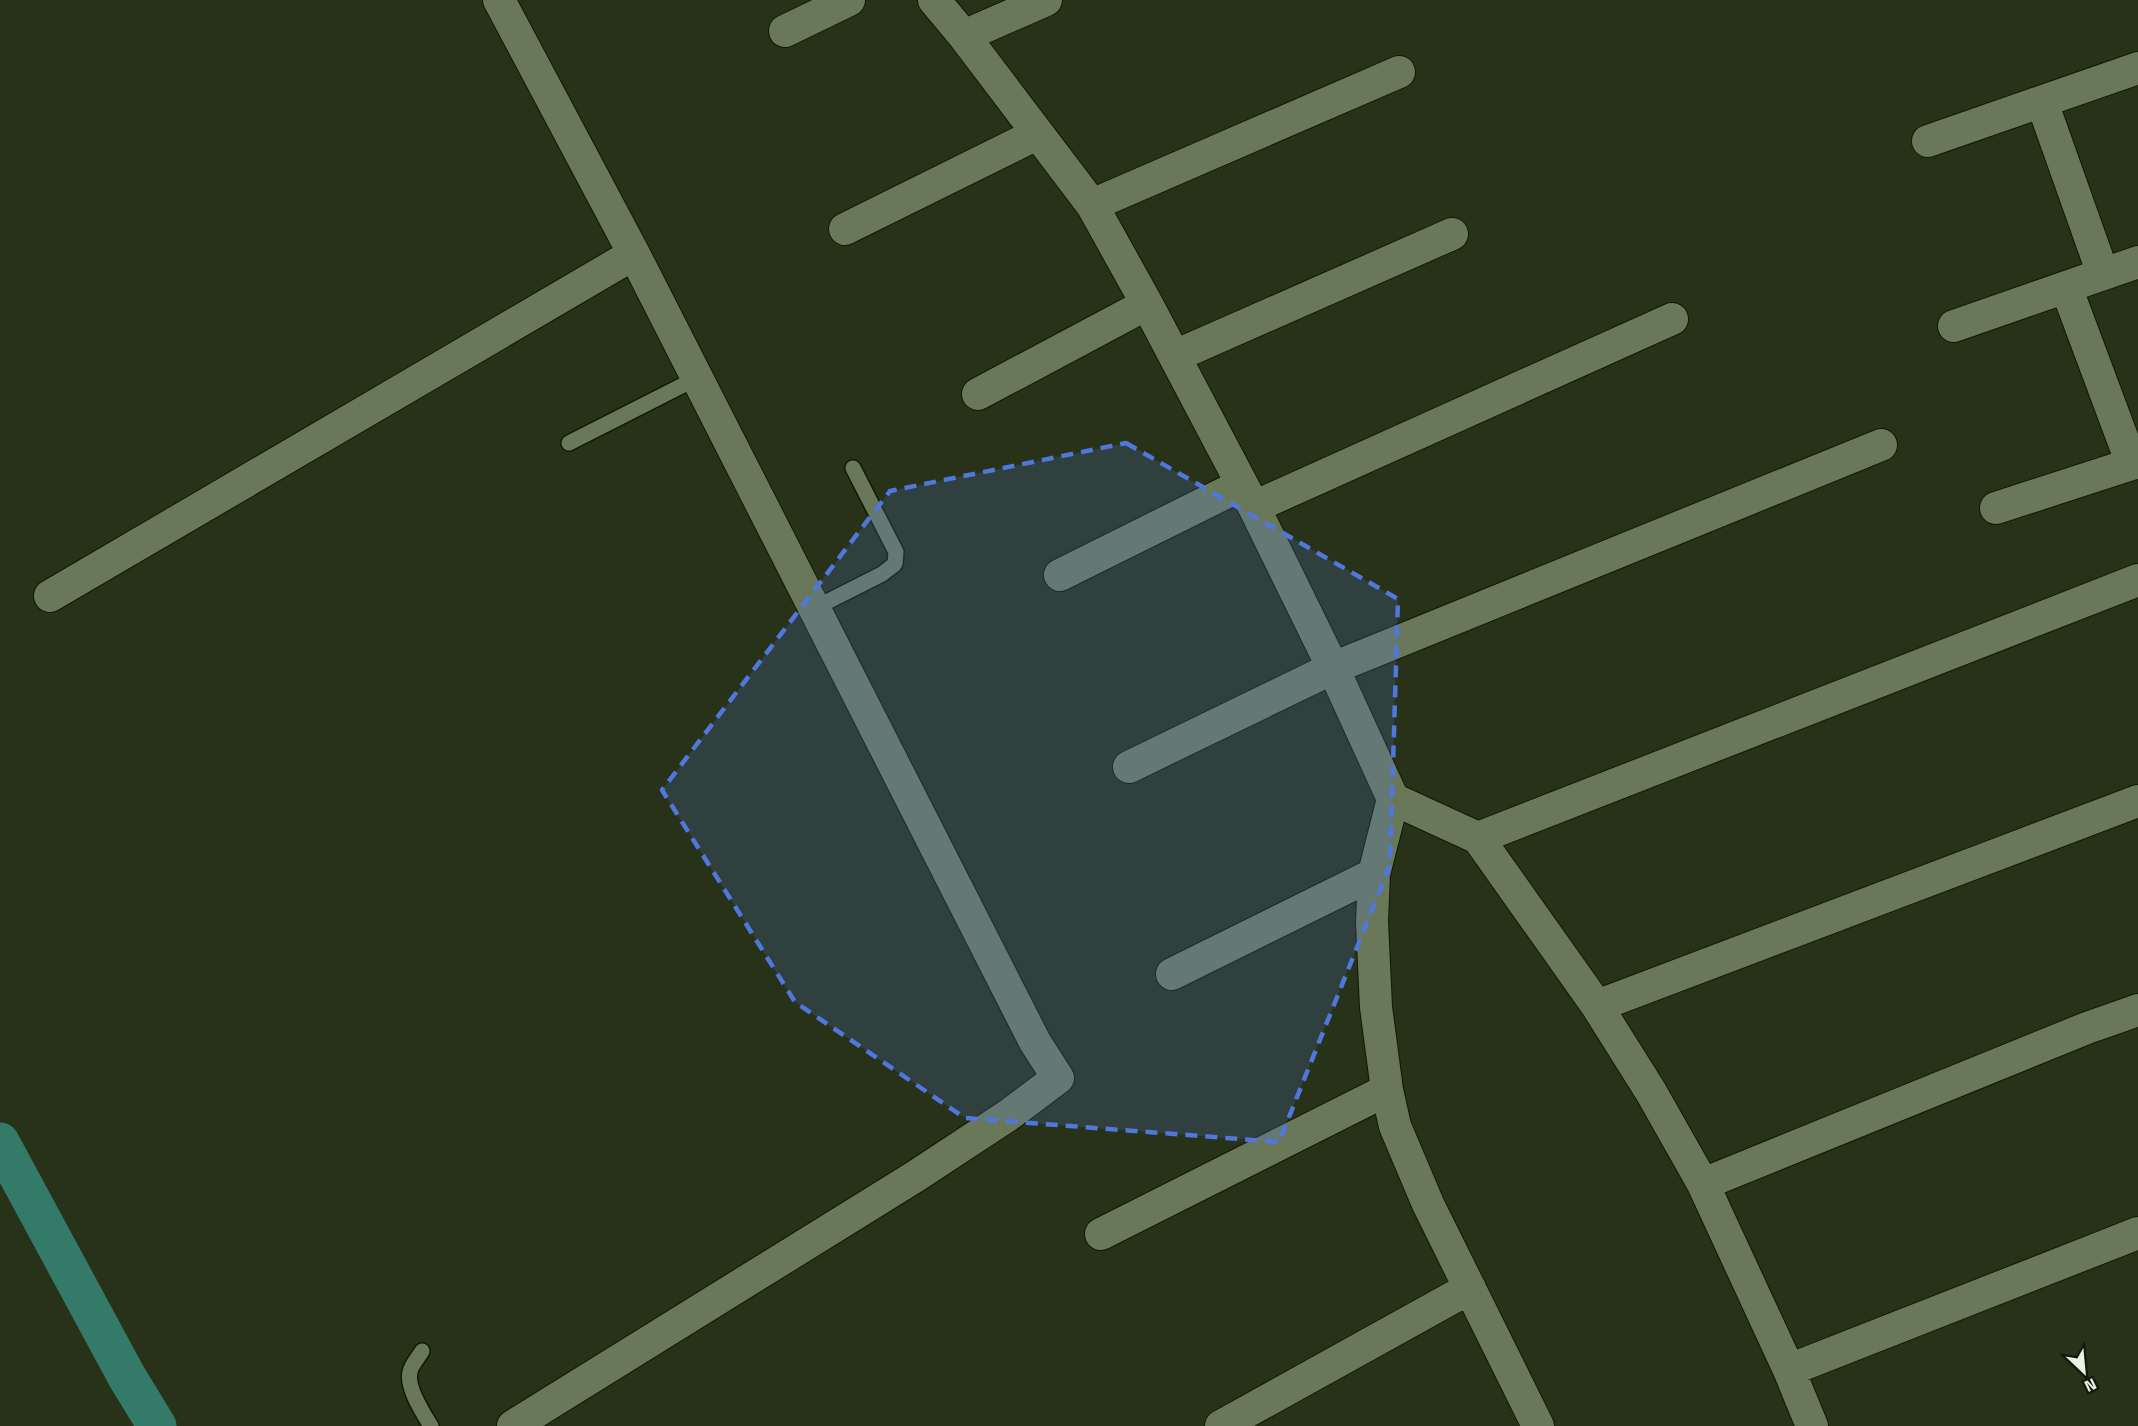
<svg xmlns="http://www.w3.org/2000/svg" width="2138" height="1426" font-family="'Titillium Web',sans-serif">
  <style>
    .lines { fill: none; stroke-linecap: round; stroke-linejoin: round }
    .canal { stroke: #337a69; stroke-width: 39 }
    .lane-casing { stroke: #101a02; stroke-width: 18 }
    .street-casing { stroke: #101a02; stroke-width: 34 }
    .lane { stroke: #6a785a; stroke-width: 15 }
    .street { stroke: #6a785a; stroke-width: 32 }
    .marked { fill: #5077db; fill-opacity: 0.2; stroke: #5077db; stroke-width: 4.5; stroke-dasharray: 12 8; stroke-linejoin: round }
  </style>
  <rect width="100%" height="100%" fill="#273218"/>
  <g class="lines">
    <path class="canal" d="M0 1142 127 1377 157 1426"/>
    <defs>
      <path id="lane" d="M569 443 697 378
        M815 608 882 574 895 564 896 552 853 468
        M422 1351C419 1357 411 1365 410 1372 406 1387 423 1413 431 1426"/>
      <path id="street" d="M499 0 634 254 1035 1042 1058 1078 1010 1114 916 1176 513 1426
        M934 0 964 36 1092 205 1147 304 1254 507 1333 668 1393 799 1374 874 1372 922 1376 1007 1387 1090 1395 1126 1428 1204 1538 1426
        M785 31 849 0
        M964 36 1046 0
        M2042 102 2103 274
        M1928 141 2138 68
        M1092 205 1399 72
        M845 229 1037 134
        M2066 287 2132 464
        M1954 326 2138 262
        M1175 356 1452 234
        M978 394 1147 304
        M1254 507 1672 319
        M1996 508 2138 462
        M1060 575 1241 485
        M50 596 634 254
        M1129 767 1333 668 1881 445
        M1393 799 1478 838 2138 580
        M1478 838 1597 1006 1651 1092 1703 1184 1789 1370 1812 1426
        M1172 974 1374 874
        M1597 1006 2138 801
        M1703 1184 2087 1028 2138 1010
        M1101 1234 1387 1090
        M1789 1370 2138 1233
        M1221 1426 1470 1288"/>
    </defs>
    <use href="#lane" class="lane-casing"/>
    <use href="#street" class="street-casing"/>
    <use href="#lane" class="lane"/>
    <use href="#street" class="street"/>
  </g>
  <path class="marked" d="M1126 443 1398 599 1390 865 1279 1142 965 1118 795 1002 662 790 890 491Z"/>
  <g transform="translate(2084 1372) rotate(154)" stroke="#13180d" stroke-width="4.5" paint-order="stroke">
  <path d="M0-4.5L10 22L0 15L-10 22Z" fill="#ebf3e3"/>
  <text y="-9" font-size="16" font-weight="bold" text-anchor="middle" fill="#ebf3e3">N</text>
  </g>
</svg>
